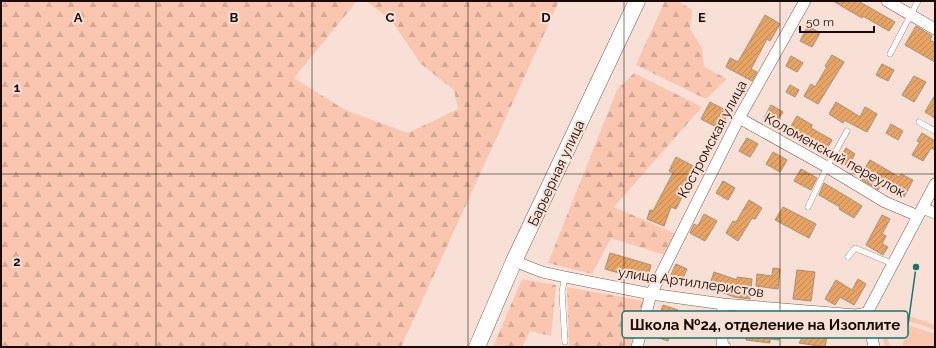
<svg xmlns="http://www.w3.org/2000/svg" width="936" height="348" font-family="Raleway,sans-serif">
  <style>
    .green { fill: #fbc6b0 }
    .forest { fill: url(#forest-firs) }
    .building { fill: url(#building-hatch); stroke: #ad8f75 }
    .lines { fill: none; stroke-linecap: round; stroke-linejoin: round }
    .lane-casing { stroke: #7f5c4e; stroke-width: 6 }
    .street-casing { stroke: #7f5c4e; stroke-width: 12 }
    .secondary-casing { stroke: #7f5c4e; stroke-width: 17 }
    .lane { stroke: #fff; stroke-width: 5.5 }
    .street { stroke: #fff; stroke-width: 11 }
    .secondary { stroke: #fff; stroke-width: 16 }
    .grid { fill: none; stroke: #180b06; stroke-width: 1; stroke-opacity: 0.55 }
    .labels { text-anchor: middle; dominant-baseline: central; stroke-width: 4; stroke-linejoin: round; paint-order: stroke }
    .street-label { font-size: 14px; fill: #180b06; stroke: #f9e0d6 }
    .grid-label { font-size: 13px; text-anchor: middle; font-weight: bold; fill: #180b06; stroke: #f9e0d6; stroke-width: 4; stroke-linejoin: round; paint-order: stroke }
    .leader { fill: none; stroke: #0f766e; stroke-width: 1.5 }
    .callout-dot { fill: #0f766e; stroke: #f9e0d6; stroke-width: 1.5 }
    .callout { fill: #f9e0d6; stroke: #0f766e; stroke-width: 1.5 }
    .callout-label { font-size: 15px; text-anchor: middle; font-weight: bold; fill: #180b06 }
  </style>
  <defs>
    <pattern id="forest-firs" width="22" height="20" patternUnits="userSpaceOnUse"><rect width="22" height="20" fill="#fbc6b0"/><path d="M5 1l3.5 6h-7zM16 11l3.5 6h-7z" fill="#d6a996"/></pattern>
    <pattern id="building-hatch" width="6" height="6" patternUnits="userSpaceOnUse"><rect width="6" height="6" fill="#e7a363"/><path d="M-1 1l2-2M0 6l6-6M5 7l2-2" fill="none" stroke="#c58b54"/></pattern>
  </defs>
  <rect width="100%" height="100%" fill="#f9e0d6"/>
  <path class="green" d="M901 316 912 317 935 325V330C922 326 897 312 889 332 887 337 888 342 891 347H885C880 333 887 321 901 316Z
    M909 325 935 334V347H902Z"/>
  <path class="forest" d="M1 1H357L294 78 345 110 408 133 458 109 454 90 421 64 391 20 366 1H559L401 347H1Z
    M665 1H678L692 10 690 29 702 48 704 67 727 79 706 99 636 65Z
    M634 73 702 107 614 207 676 234 665 255 611 238 592 274 548 263 617 90Z
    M522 279 556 285 551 336 530 331 522 347H493Z
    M567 287 644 301 631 347H569Z"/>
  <path class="building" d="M833 1H858L895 22 889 31 863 16 862 18Z
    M765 15 780 24 770 41 767 39 751 69 757 72 752 81 726 67 730 58 738 62Z
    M808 26 820 33 812 47 800 41Z
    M916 26 932 36 930 40 935 43V62L905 45Z
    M832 55 844 62 818 104 804 96 811 84 815 87 827 67 825 66Z
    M791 56 803 63 797 72 786 66Z
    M882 64 894 70 888 81 876 75Z
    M914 76 926 82 914 102 902 95Z
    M790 85 799 90 795 97 786 92Z
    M935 95V118L925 112Z
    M710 102 729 112 720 129 701 119Z
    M836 102 860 117 865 107 877 114 867 132 844 120 843 123 829 114Z
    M771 105 783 112 775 124 764 118Z
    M797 116 812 125 811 128 832 140 825 152 804 140 802 142 787 133Z
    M891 124 903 131 898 140 886 133Z
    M922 133 935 141V150L931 148 923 161 912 155 920 142 917 141Z
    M747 138 758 144 750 157 739 151Z
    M846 148 855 154 848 166 839 160Z
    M773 152 787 160 780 172 766 164Z
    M676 157 695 167 682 192 684 193 676 209 671 207 664 226 647 219 650 210 653 211 673 173 669 171Z
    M870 160 899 177 901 174 913 180 904 197 881 185 878 190 859 178Z
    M801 169 817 178 811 190 794 181Z
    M723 181 735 188 728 200 716 193Z
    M824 183 862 206 854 218 839 209 840 207 819 195Z
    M749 200 762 208 755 219 752 218 738 241 726 233 733 221 736 222Z
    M783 207 816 224 809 238 775 220Z
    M704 214 717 221 705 241 690 233 694 224 698 226Z
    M882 215 890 219 882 234 886 236 882 244 888 247 883 255 866 245Z
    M610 253 651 265 647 281 605 269Z
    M676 264 687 269 680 285 669 279Z
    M773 268 780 269 778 289 756 286 757 274 772 276Z
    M797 270 815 272 811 301 793 299Z
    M714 272 737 280V277L752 279 750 299 734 297 709 287Z
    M858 279 866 284 854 305 840 297 835 305 825 299 836 280 852 290Z
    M663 305 678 310 668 341 653 336Z
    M745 315 767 317 766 323 781 325 779 340 770 339V343L746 340 748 326H744Z
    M808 327 828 331 825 347 799 343Z"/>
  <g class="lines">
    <defs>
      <path id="lane" d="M890 54 918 1
        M919 122 935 131
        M808 207 827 167 847 131
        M848 257 855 248 893 264
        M565 277 562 292 565 342"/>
      <path id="street" d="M887 1 935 29
        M739 118 827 167 885 202 918 216
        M922 208 935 213
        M514 261 542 272 565 277 651 294 723 304 856 315 867 313
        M723 304 722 343 725 347
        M867 313 935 184
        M867 313 874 347
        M637 347 651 294 739 118 805 1"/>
      <path id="secondary" d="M477 347 514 261 637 1"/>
    </defs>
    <use href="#lane" class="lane-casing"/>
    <use href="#street" class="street-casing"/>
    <use href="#secondary" class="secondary-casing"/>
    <use href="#lane" class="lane"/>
    <use href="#street" class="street"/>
    <use href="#secondary" class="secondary"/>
  </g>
  <path class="grid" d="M156 1V347M312 1V347M468 1V347M624 1V347M780 1V347M1 174H935"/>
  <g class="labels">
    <g class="street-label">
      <text transform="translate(712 139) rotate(-62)">Костромская улица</text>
      <text transform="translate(835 155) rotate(29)">Коломенский переулок</text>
      <text transform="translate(556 173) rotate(-65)">Барьерная улица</text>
      <text transform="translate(691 282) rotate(8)">улица Артиллеристов</text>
    </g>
  </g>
  <g class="grid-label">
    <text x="78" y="22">A</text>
    <text x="234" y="22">B</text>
    <text x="390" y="22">C</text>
    <text x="546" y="22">D</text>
    <text x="702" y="22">E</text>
    <text x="17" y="92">1</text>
    <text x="17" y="266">2</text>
  </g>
  <path class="leader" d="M916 267L908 325"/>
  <circle class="callout-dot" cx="916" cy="267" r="4"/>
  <rect class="callout" x="622" y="311" width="286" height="27" rx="4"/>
  <g class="callout-label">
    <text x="765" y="330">Школа №24, отделение на Изоплите</text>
  </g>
  <rect width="936" height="348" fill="none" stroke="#180b06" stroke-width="4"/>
  <path d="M800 26v6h74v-6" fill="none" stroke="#180b06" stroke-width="2"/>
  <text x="806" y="26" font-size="12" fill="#180b06" stroke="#f9e0d6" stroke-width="3" paint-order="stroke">50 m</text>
</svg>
